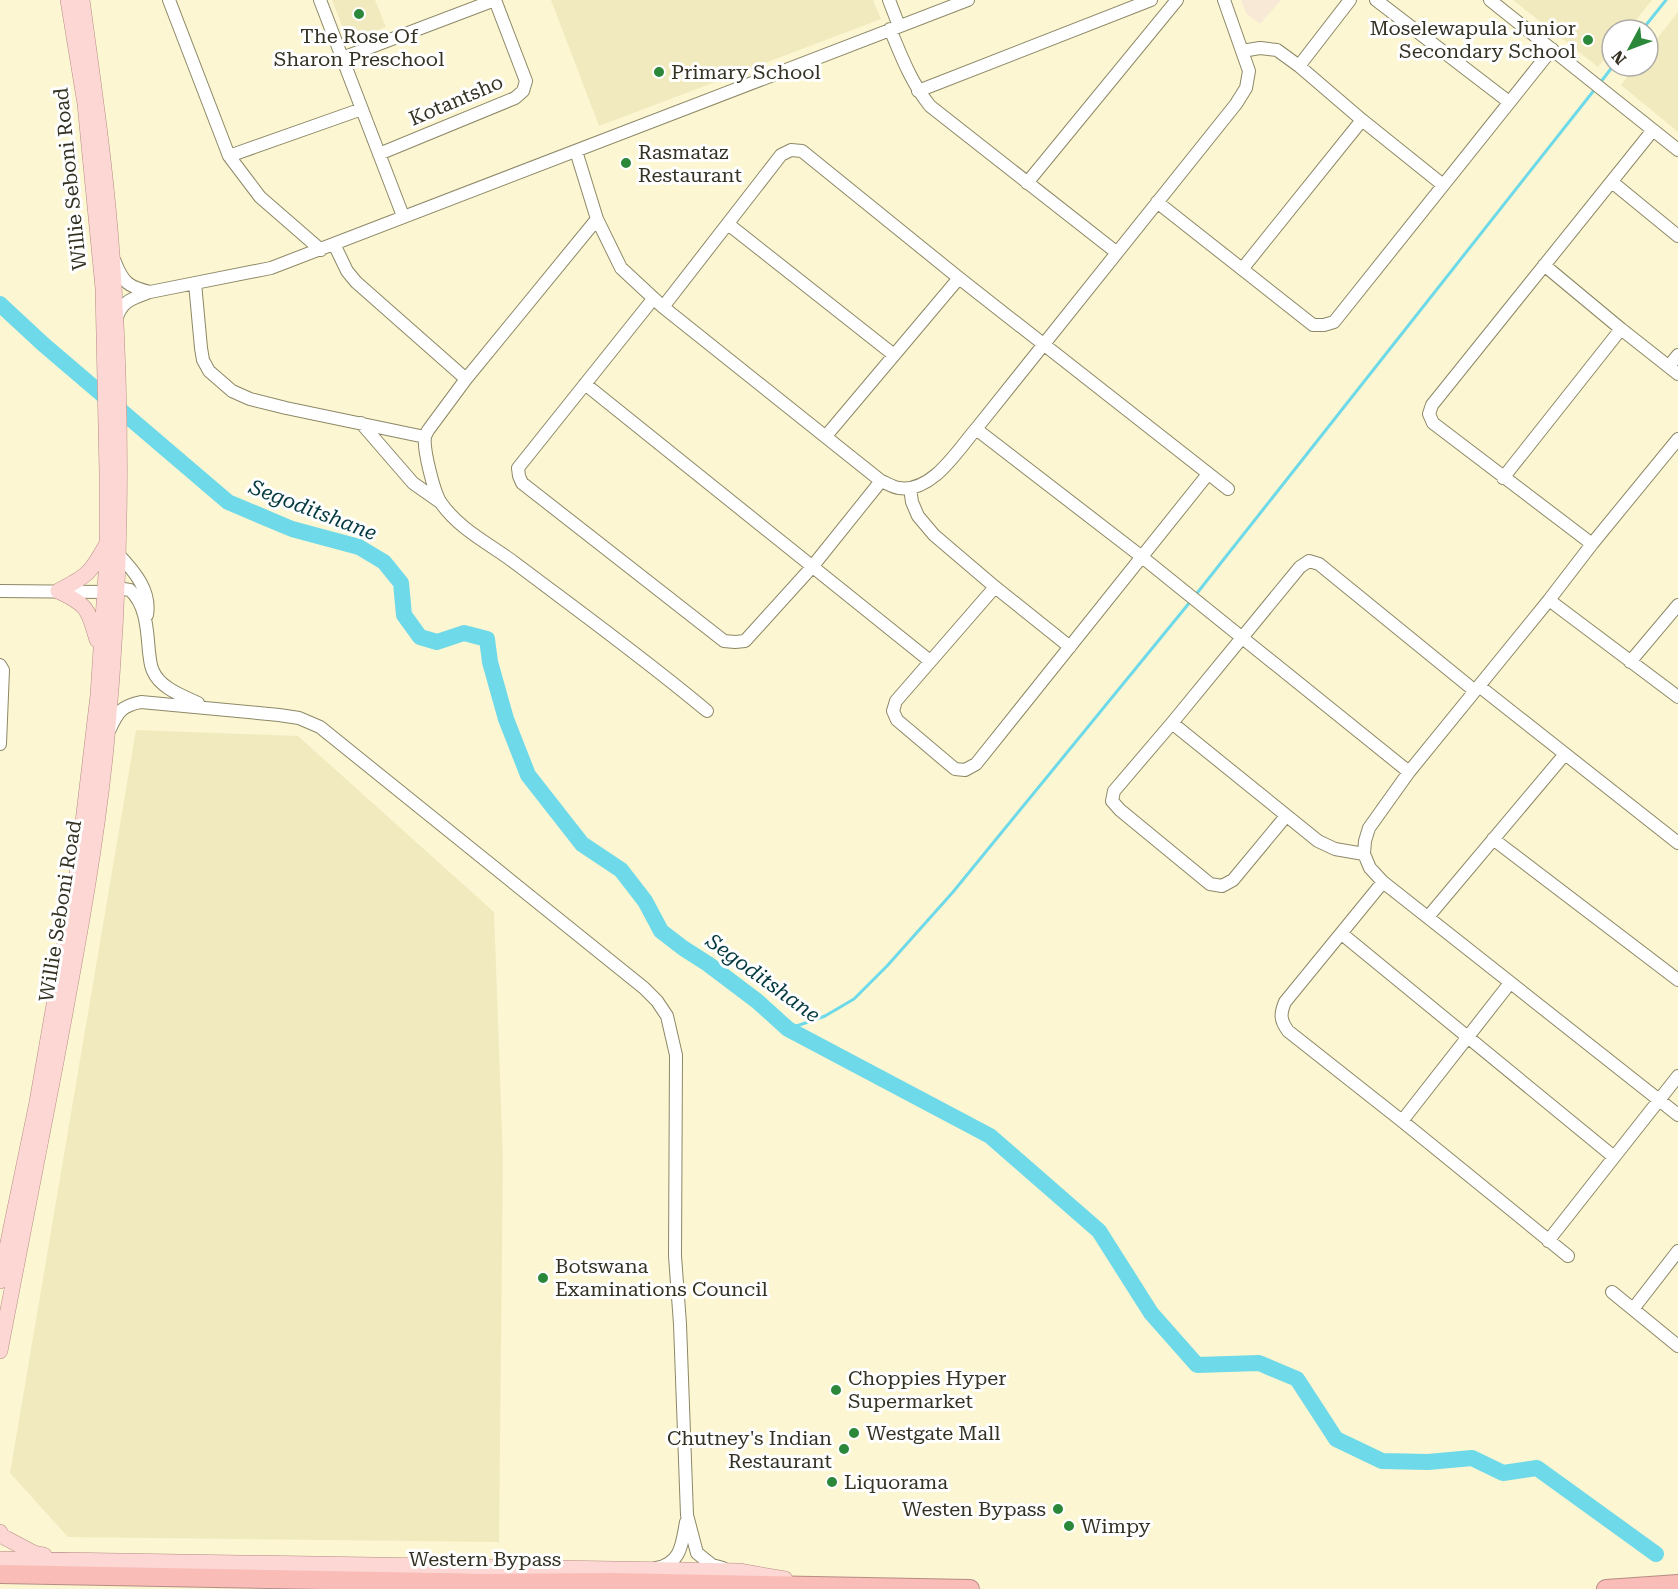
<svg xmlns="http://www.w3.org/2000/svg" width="1678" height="1589" font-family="'Roboto Serif',serif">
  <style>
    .built { fill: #f2eabf }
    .medical { fill: #f8e8d6 }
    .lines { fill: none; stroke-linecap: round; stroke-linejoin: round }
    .stream { stroke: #6ed9e9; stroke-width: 3 }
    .river { stroke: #6ed9e9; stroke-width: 16 }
    .minor-casing { stroke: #8d8867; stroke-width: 14 }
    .major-casing { stroke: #b58c84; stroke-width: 16 }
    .highway-casing { stroke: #b58c84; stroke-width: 20 }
    .minor { stroke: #fff; stroke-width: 12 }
    .major { stroke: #fcd7d4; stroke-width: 15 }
    .highway { stroke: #fabcb7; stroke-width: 18 }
    .poi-dot { fill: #2b8739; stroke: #fff; stroke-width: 2 }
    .labels { text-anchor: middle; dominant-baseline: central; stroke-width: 6; stroke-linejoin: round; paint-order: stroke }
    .poi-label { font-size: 20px; fill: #353224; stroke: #fff; text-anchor: start }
    .street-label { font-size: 20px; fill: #353224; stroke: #fff }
    .water-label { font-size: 21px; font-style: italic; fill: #053a41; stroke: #fff }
  </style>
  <rect width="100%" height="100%" fill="#fcf6d2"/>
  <path class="built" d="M332 0H375L386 27 348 41Z
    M551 0H873L881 19 599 126Z
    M1513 0H1652L1628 30H1612V50L1598 67Z
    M1678 12V132L1621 85 1636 66H1648V50Z
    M136 730 298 736 494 912 503 1159 499 1542 68 1537 10 1473Z"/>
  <path class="medical" d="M1241 0H1281L1260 24 1246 13Z"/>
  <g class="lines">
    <path class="stream" d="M1642 30 1666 0
      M1600 83 1613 66
      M1194 597 1595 89
      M788 1029 825 1016 854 999 887 966 953 892 1190 602"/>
    <path class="river" d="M0 304 43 344 228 502 292 529 359 547 384 562 401 583 404 615 420 637 437 642 464 633 487 639 490 662 506 719 528 775 582 844 621 870 645 901 661 931 683 948 708 964 757 1001 788 1029 990 1136 1099 1231 1151 1313 1197 1365 1259 1363 1297 1379 1336 1439 1382 1461 1428 1462 1472 1458 1503 1473 1537 1468 1656 1554"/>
    <defs>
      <path id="minor" d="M169 0 229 156 260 197 321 250
        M320 0 403 216
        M889 0 899 26
        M1376 0 1509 102
        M1490 0 1678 150
        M890 29C902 58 911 82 930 106L1116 252
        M1242 51 1260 48 1277 50 1299 66 1362 120 1443 185
        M342 58 495 0
        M1299 66 1350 0
        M918 91 1151 0
        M576 151 597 219 621 268 663 307 881 481C887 483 892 487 899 488 932 493 957 451 976 429L1236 104 1246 88 1249 71 1224 0
        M379 154 515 98 523 91 526 81 495 0
        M229 156 362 109
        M1612 182 1678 236
        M1027 183 1177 0
        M1157 202 1313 325H1324L1334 322 1552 49
        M728 224 894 355
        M334 244 347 271 356 282 466 379 597 219
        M115 262C123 283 129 287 150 292
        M1544 265 1621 329 1678 374
        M1243 268 1362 120
        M195 283 201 348 203 360 209 371 232 391 250 399 286 408 425 437
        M653 299 518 468 519 476 522 483 724 641 735 642 745 641 812 567 881 481
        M663 307 781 155 791 150 802 151 959 278 1228 489
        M116 320C122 300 132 299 150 292L271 268 968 0
        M1669 366 1678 355
        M466 379 429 429C428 430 425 436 425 437 423 449 434 493 441 503 460 530 490 544 515 563 580 612 645 659 707 711
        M585 384 930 661
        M361 423 413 483 440 502
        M976 429 1142 557 1409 772
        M826 436 959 278
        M1678 439 1592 544 1549 600 1409 772 1369 828 1365 841 1364 854 1370 868 1383 882 1678 1115
        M1503 478 1621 329
        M910 488 912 502 918 516 934 535 995 587 1070 647
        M1592 544 1433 423 1429 414 1432 405 1653 130
        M119 555C135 572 151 591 147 615
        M995 587 896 701 893 711 897 720 955 769 965 770 976 764 1208 474
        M0 591 104 592 117 588 130 590C147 606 147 631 149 652 150 658 150 665 153 671 160 688 183 696 198 703
        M1549 600 1678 697
        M1630 662 1678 605
        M0 665 3 670 0 744
        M1479 686 1678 843
        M1172 723 1318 841 1335 849 1364 854
        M110 729C118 711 122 706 141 702L279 715 299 718 320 727 644 988 657 1001 667 1016 676 1055 675 1256 680 1324 687 1515 697 1553 712 1565 723 1568
        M1286 816 1233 880 1222 886 1210 884 1120 810 1112 801 1114 791 1172 723 1300 567 1309 561 1319 564 1475 691
        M1493 839 1678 980
        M1383 882 1285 1002C1280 1014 1280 1020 1288 1031L1402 1121 1568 1256
        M1428 917 1565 754
        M1342 934 1614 1157
        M1402 1121 1510 983
        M1548 1241 1678 1076
        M1612 1292 1678 1346
        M1633 1309 1678 1251
        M656 1568C681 1564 682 1544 686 1522"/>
      <path id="major" d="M58 591C88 605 88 609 97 640
        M58 591C87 576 90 574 106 545
        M0 1281 37 1102 77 873 98 695 107 558V473L103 288 85 104 68 0
        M0 1351C19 1255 37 1158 56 1062 76 954 97 846 107 737 121 587 123 436 114 286 109 190 95 95 82 0
        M0 1532 2 1536 34 1553 44 1555
        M0 1559 739 1571 785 1579"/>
      <path id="highway" d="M0 1574 487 1583 611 1582 970 1589
        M1606 1589 1678 1584"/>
    </defs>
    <use href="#minor" class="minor-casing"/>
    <use href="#major" class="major-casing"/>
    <use href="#highway" class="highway-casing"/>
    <use href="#minor" class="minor"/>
    <use href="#major" class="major"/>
    <use href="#highway" class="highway"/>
  </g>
  <g class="poi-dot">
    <circle cx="359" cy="14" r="6"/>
    <circle cx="1588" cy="40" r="6"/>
    <circle cx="659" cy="72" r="6"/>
    <circle cx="626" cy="163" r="6"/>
    <circle cx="543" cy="1278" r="6"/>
    <circle cx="836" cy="1390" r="6"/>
    <circle cx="854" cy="1433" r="6"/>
    <circle cx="844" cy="1449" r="6"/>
    <circle cx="832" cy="1482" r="6"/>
    <circle cx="1058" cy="1509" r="6"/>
    <circle cx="1069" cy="1526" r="6"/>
  </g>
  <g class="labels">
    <g class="poi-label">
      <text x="1576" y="28" text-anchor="end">Moselewapula Junior<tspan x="1576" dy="23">Secondary School</tspan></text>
      <text x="359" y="36" text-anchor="middle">The Rose Of<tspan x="359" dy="23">Sharon Preschool</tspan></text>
      <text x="671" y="72">Primary School</text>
      <text x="638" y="152">Rasmataz<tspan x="638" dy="23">Restaurant</tspan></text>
      <text x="555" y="1266">Botswana<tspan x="555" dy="23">Examinations Council</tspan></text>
      <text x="848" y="1378">Choppies Hyper<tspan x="848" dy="23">Supermarket</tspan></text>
      <text x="866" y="1433">Westgate Mall</text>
      <text x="832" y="1438" text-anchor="end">Chutney's Indian<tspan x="832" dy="23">Restaurant</tspan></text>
      <text x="844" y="1482">Liquorama</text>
      <text x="1046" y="1509" text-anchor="end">Westen Bypass</text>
      <text x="1081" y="1526">Wimpy</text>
    </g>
    <g class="street-label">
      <text transform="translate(456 100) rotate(-23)">Kotantsho</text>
      <text transform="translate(70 179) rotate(-96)">Willie Seboni Road</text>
      <text transform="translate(60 911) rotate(-81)">Willie Seboni Road</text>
      <text x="485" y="1559">Western Bypass</text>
    </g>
    <g class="water-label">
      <text transform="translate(313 510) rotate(21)">Segoditshane</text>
      <text transform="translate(763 978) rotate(36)">Segoditshane</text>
    </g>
  </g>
  <g transform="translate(1630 48) rotate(229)"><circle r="28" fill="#ffffff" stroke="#aeada7" stroke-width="1.5"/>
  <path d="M0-4.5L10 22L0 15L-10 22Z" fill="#2b8739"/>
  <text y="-9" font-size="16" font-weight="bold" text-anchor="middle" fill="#353224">N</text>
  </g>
</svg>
